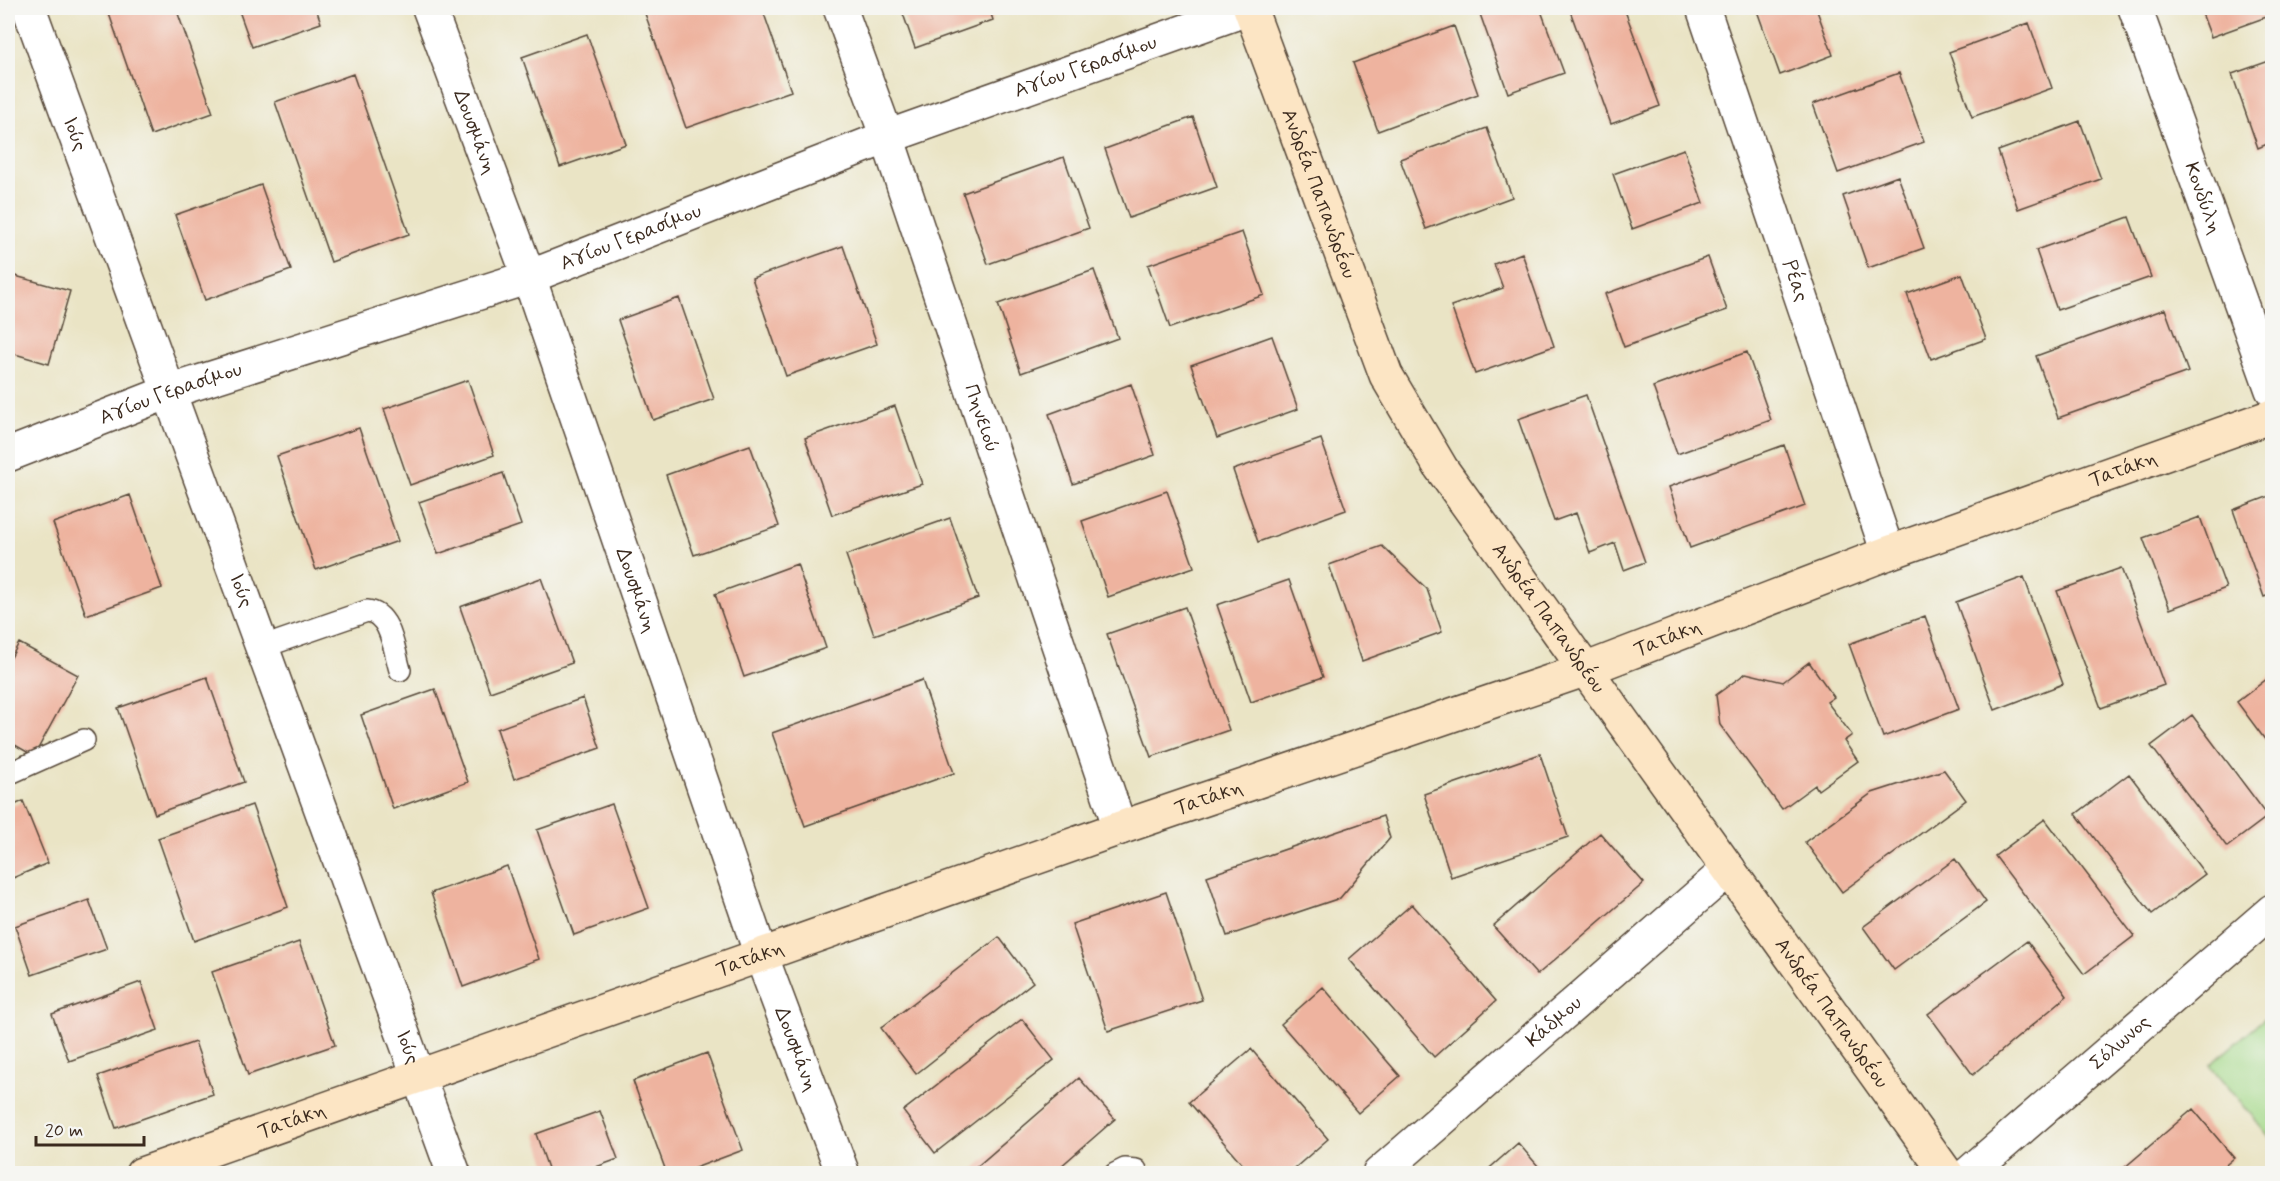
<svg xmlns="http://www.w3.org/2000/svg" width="2280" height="1181" font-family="Mynerve,sans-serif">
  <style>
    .park { fill: #a5d98a; stroke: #708254; stroke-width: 1.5 }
    .building { fill: #eeb39f }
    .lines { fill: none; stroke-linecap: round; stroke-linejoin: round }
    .lane-casing { stroke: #554637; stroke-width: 24 }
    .street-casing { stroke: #554637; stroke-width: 36 }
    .secondary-casing { stroke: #554637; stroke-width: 36 }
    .lane { stroke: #fff; stroke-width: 21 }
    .street { stroke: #fff; stroke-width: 33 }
    .secondary { stroke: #fce5c4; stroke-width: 33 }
    .labels { text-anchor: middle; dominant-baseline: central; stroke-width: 6; stroke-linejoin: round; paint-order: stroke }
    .street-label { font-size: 20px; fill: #3b2a1e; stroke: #f6f6f2 }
  </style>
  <rect width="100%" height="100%" fill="#f6f6f2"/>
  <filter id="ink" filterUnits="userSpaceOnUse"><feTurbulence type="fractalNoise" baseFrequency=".0167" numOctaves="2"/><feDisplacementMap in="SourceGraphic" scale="12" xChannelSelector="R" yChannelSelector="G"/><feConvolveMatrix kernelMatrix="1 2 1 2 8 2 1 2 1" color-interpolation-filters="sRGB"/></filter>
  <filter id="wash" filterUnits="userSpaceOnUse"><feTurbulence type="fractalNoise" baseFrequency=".008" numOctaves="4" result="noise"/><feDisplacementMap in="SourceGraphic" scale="24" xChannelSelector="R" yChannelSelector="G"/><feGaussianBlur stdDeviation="1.35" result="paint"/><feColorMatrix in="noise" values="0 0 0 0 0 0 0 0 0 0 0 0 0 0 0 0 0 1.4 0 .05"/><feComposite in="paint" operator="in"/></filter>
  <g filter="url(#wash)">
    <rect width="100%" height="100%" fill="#eae4c5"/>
    <path class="park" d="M2272 1012V1140L2210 1065Z"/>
    <g id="blocks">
      <path class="building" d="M107 8H176L213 113 151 135Z
        M238 8H316L321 23 252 47Z
        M643 8H762L791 91 686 128Z
        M901 8H989L993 20 915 48Z
        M1498 8H1540L1564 73 1508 93 1480 14Z
        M1569 8H1624L1660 106 1611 124Z
        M1756 8H1816L1833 55 1780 75Z
        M2200 8H2272V15L2211 37Z
        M2029 23 2052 88 1972 117 1949 52Z
        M1454 26 1478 94 1378 131 1353 63Z
        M587 34 626 144 560 167 522 57Z
        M2272 60V142L2258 148 2232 74Z
        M1899 73 1924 142 1838 173 1813 104Z
        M353 74 409 234 331 262 275 102Z
        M1193 117 1217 187 1129 218 1105 149Z
        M2080 121 2101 179 2018 209 1998 151Z
        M1487 128 1512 197 1426 229 1400 159Z
        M1684 149 1703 203 1632 229 1613 174Z
        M1064 157 1089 228 988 264 963 193Z
        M1898 176 1924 248 1868 268 1843 196Z
        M261 185 291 270 205 300 175 215Z
        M2129 217 2151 277 2057 310 2036 250Z
        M1242 232 1264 295 1170 328 1148 265Z
        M843 246 877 344 786 376 752 278Z
        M1522 253 1554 346 1475 374 1451 306 1503 288 1494 264Z
        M1708 257 1727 310 1624 347 1605 294Z
        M1094 270 1118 338 1021 373 998 304Z
        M8 274 70 291 49 364 8 352Z
        M1962 274 1986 339 1931 359 1907 294Z
        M679 298 714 399 653 420 618 320Z
        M2165 309 2188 372 2058 418 2036 356Z
        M1272 336 1298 409 1217 438 1191 365Z
        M1747 352 1771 420 1677 454 1653 387Z
        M468 380 494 455 410 485 384 409Z
        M1131 384 1155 455 1073 484 1049 414Z
        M1586 395 1645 562 1624 570 1615 543 1590 553 1576 513 1554 521 1518 419Z
        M895 406 922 484 832 515 805 438Z
        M359 428 398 541 316 570 277 456Z
        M1321 439 1346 510 1258 542 1233 470Z
        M750 445 779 526 694 555 666 475Z
        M1784 445 1805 506 1690 548 1669 487Z
        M503 473 521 525 438 554 419 502Z
        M1167 491 1194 567 1108 597 1082 521Z
        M130 495 162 588 86 615 53 523Z
        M2272 495V594L2264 597 2233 510Z
        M2200 517 2226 588 2170 609 2143 538Z
        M950 518 978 598 874 635 846 555Z
        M1382 546 1427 589 1442 632 1362 661 1329 565Z
        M797 564 826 648 744 677 715 594Z
        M2121 568 2164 685 2101 708 2057 591Z
        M2024 577 2063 684 1995 710 1956 602Z
        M541 578 572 663 490 692 460 607Z
        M1289 580 1323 677 1251 702 1217 605Z
        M1185 607 1229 730 1151 757 1107 634Z
        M1925 616 1959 709 1883 737 1849 644Z
        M19 643 78 675 34 756 8 741V663Z
        M1809 662 1834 697 1827 702 1852 735 1844 741 1858 761 1818 790 1815 785 1782 809 1720 725 1716 695 1746 673 1783 682Z
        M2272 675V749L2237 702Z
        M207 677 244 782 155 814 118 708Z
        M922 680 954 773 805 826 772 733Z
        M435 689 468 782 393 809 361 715Z
        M583 698 600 748 514 779 497 729Z
        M2192 715 2268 816 2227 847 2151 746Z
        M1540 754 1568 837 1451 877 1424 794Z
        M1944 770 1966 800 1842 892 1805 842 1872 793Z
        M2129 774 2205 874 2152 914 2076 814Z
        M23 801 48 863 8 880V808Z
        M612 804 649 908 574 935 537 830Z
        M252 805 288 907 194 941 158 838Z
        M1383 816 1390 838 1340 898 1227 936 1207 876Z
        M2045 819 2134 936 2084 974 1995 856Z
        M1600 833 1644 883 1537 975 1493 926Z
        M1955 859 1986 902 1894 970 1863 927Z
        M507 866 539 959 463 987 431 893Z
        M1166 892 1202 1000 1108 1031 1072 924Z
        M89 900 107 949 32 975 15 926Z
        M1412 904 1496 1001 1434 1057 1349 959Z
        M999 937 1033 982 916 1074 881 1028Z
        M2027 941 2067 996 1973 1075 1928 1014Z
        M299 942 335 1045 248 1075 212 972Z
        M141 982 158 1030 69 1061 52 1014Z
        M1323 987 1400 1076 1358 1113 1281 1024Z
        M1022 1019 1054 1060 935 1153 903 1111Z
        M195 1042 213 1094 116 1128 98 1076Z
        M1251 1049 1328 1139 1288 1174H1251L1189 1102Z
        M707 1053 743 1150 679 1174H667L633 1081Z
        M1079 1078 1115 1119 1052 1174H974L972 1171Z
        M2193 1109 2234 1158 2215 1174H2117Z
        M600 1111 618 1159 596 1167 598 1174H550L536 1134Z
        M1518 1143 1545 1174H1483Z"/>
    </g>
  </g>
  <g filter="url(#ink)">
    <use href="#blocks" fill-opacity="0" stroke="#554637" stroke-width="1.5"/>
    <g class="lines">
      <defs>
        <path id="lane" d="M263 647 367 611C391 613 394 651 400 670
          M8 774 84 740
          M1115 1174 1125 1169 1136 1170"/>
        <g id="street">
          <path id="s1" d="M29 8 454 1174"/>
          <path id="s2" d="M429 8 529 277 761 955 843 1174"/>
          <path id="s3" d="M840 8 887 137 1120 828"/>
          <path id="s4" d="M1703 8 1888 553"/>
          <path id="s5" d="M2135 8 2272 390"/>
          <path id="s6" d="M8 455 171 391 529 277 887 137 1250 8"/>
          <path id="s7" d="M1379 1174 1729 869"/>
          <path id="s8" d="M1968 1174 2272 911"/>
        </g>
        <g id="secondary">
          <path id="s9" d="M1250 8 1386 375 1441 468 1947 1174"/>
          <path id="s10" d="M142 1174 1120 828 1587 669 1888 553 2272 416"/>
        </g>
      </defs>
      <use href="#lane" class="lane-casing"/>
      <use href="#street" class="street-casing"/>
      <use href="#secondary" class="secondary-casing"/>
      <use href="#lane" class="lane"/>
      <use href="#street" class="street"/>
      <use href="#secondary" class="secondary"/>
    </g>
  </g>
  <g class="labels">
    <g class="street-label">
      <text stroke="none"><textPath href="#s6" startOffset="1146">Αγίου Γερασίμου</textPath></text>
      <text stroke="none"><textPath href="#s2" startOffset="132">Δουσμάνη</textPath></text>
      <text stroke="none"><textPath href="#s1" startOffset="134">Ιούς</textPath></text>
      <text stroke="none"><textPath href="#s9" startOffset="198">Ανδρέα Παπανδρέου</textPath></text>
      <text stroke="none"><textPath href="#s5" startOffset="202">Κονδύλη</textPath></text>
      <text stroke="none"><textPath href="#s6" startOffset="660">Αγίου Γερασίμου</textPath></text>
      <text stroke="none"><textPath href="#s4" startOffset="288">Ρέας</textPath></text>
      <text stroke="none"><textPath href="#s6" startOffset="174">Αγίου Γερασίμου</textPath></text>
      <text stroke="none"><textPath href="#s3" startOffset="434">Πηνειού</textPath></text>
      <text stroke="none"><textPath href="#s10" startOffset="2103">Τατάκη</textPath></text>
      <text stroke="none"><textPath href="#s1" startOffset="620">Ιούς</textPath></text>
      <text stroke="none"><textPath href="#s2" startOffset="618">Δουσμάνη</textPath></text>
      <text stroke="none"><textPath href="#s9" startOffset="684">Ανδρέα Παπανδρέου</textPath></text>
      <text stroke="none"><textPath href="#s10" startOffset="1617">Τατάκη</textPath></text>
      <text stroke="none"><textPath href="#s10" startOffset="1131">Τατάκη</textPath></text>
      <text stroke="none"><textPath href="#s10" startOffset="645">Τατάκη</textPath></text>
      <text stroke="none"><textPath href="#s9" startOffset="1170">Ανδρέα Παπανδρέου</textPath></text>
      <text stroke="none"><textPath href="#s7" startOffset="232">Κάδμου</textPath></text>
      <text stroke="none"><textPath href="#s8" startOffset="201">Σόλωνος</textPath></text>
      <text stroke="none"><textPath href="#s1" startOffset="1106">Ιούς</textPath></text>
      <text stroke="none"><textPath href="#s2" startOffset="1104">Δουσμάνη</textPath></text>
      <text stroke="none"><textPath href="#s10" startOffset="159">Τατάκη</textPath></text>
    </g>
  </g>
  <rect width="2280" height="1181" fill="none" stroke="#f6f6f2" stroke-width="30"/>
  <path d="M36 1136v9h108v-9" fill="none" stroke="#3b2a1e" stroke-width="3"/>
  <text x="45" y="1136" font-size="18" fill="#3b2a1e" stroke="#f6f6f2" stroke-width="4.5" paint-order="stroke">20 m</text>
</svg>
